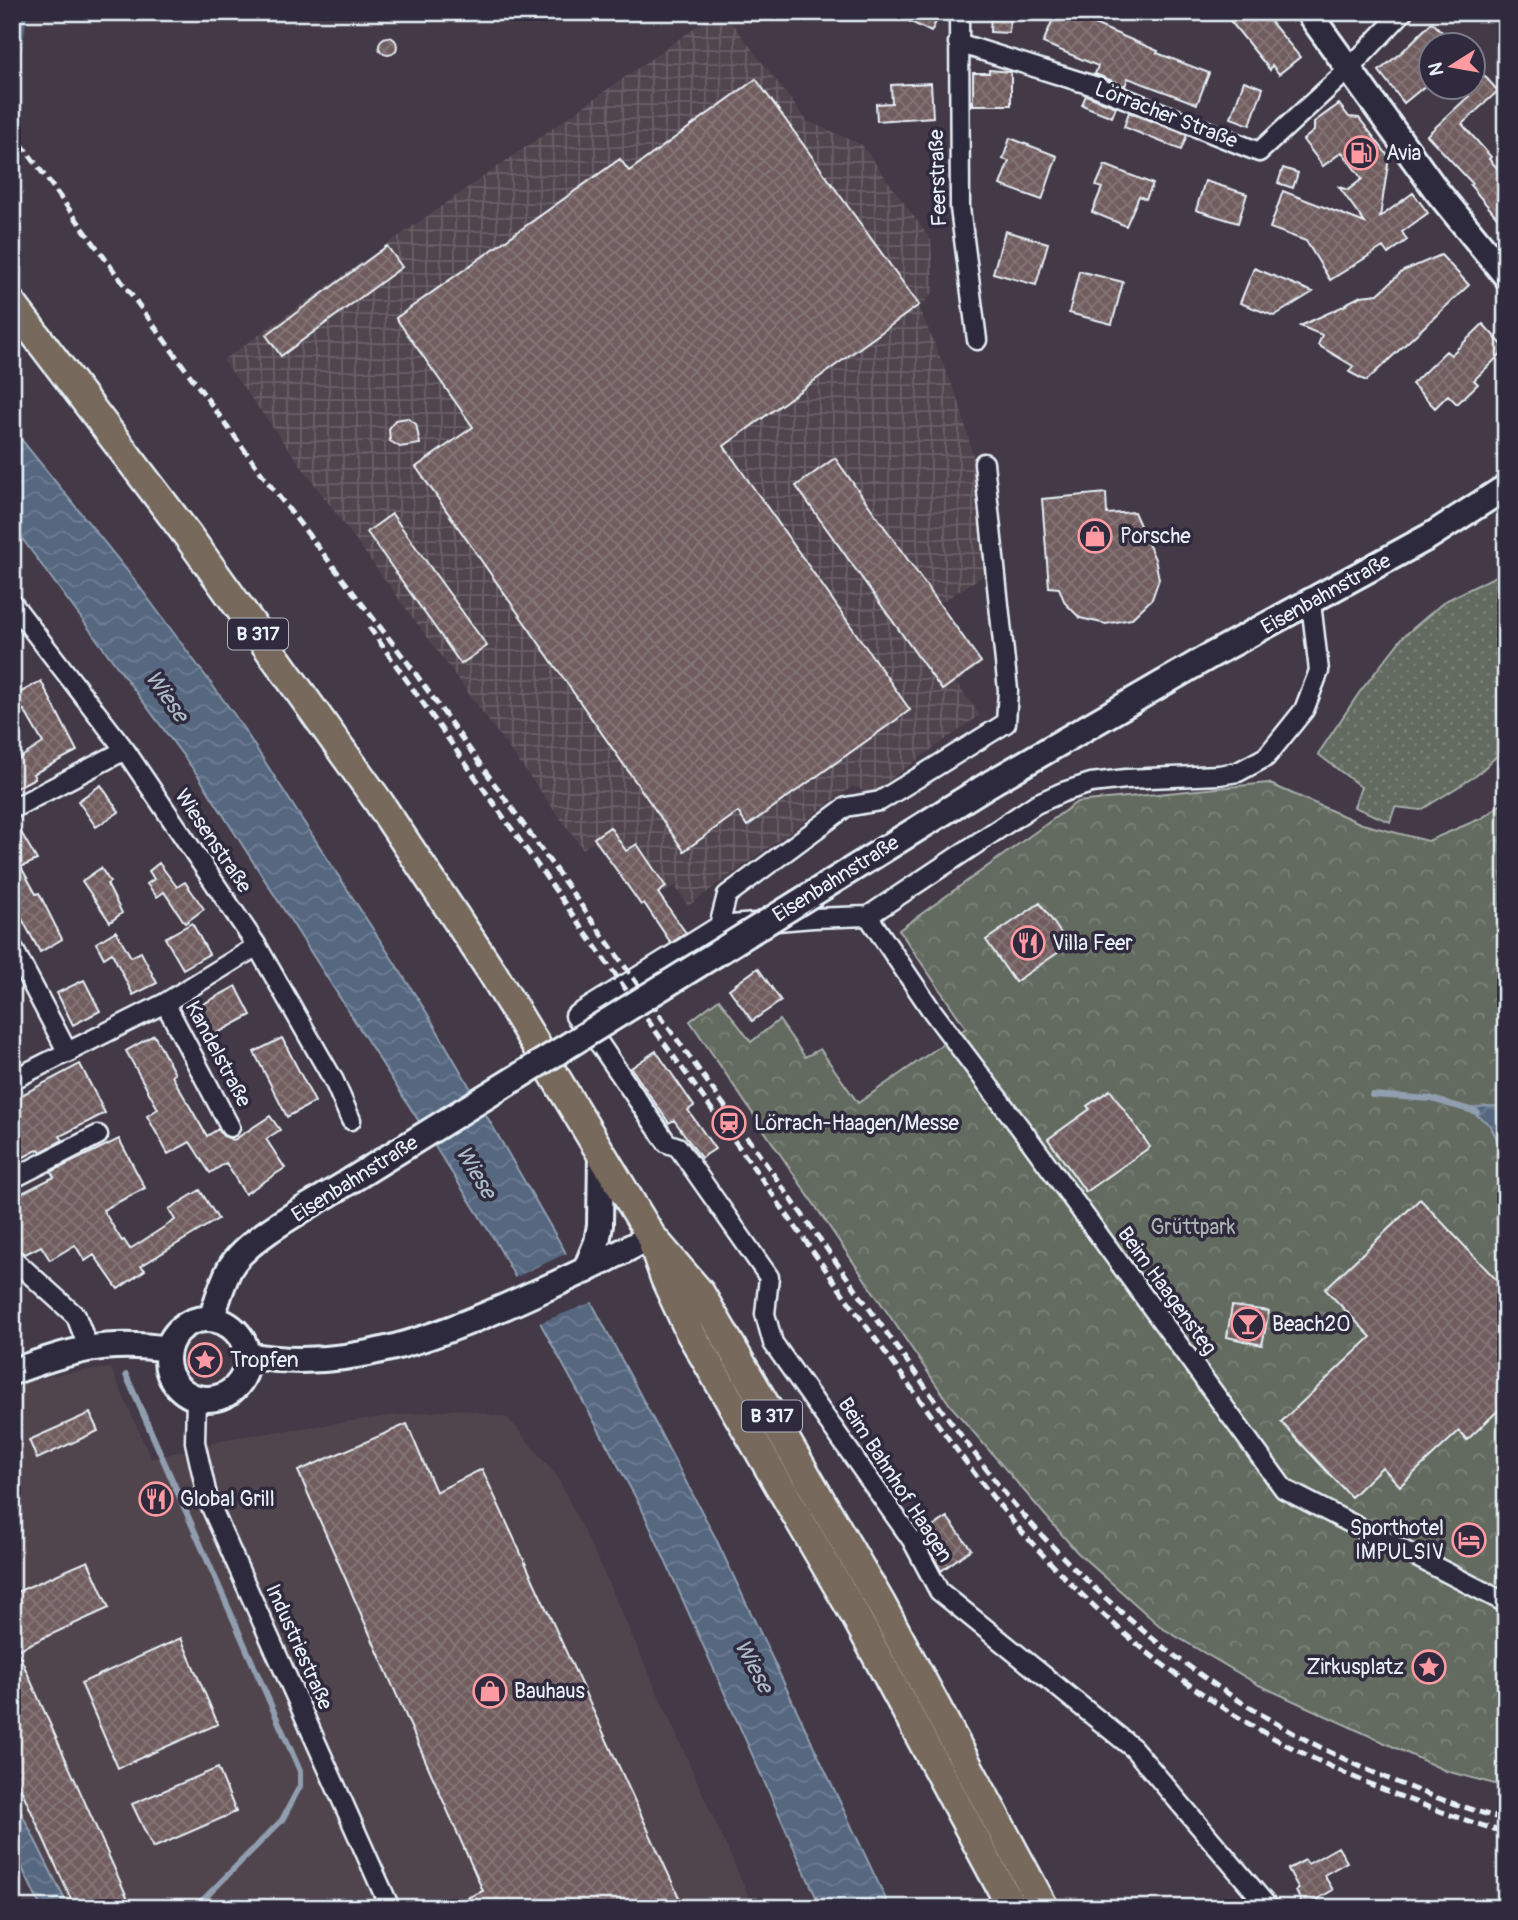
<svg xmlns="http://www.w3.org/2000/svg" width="1518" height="1920" font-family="Pangolin,sans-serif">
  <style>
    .built { fill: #51444e }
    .industrial { fill: url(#industrial-grid) }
    .forest { fill: url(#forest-crowns); stroke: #a6aeab; stroke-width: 2 }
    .garden { fill: url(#garden-dots); stroke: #a6aeab; stroke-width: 2 }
    .water { fill: url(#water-waves); stroke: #909eb0; stroke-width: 2 }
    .pier { fill: #433947 }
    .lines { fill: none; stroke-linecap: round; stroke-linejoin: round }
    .stream { stroke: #909eb0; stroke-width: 6 }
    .canal { stroke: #556780; stroke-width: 21 }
    .building { fill: url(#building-cross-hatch); stroke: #e8f1f8; stroke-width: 2 }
    .street-casing { stroke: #e8f1f8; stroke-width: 23 }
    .secondary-casing { stroke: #e8f1f8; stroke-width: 30 }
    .primary-casing { stroke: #e8f1f8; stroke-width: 33 }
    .street { stroke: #2f2a3d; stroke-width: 18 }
    .secondary { stroke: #2f2a3d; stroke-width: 24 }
    .primary { stroke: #77695c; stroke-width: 28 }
    .rail { stroke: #e8f1f8; stroke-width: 5; stroke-dasharray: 10 5; stroke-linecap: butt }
    .secondary-bridge-casing { stroke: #e8f1f8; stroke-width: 30; stroke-linecap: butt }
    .secondary-bridge { stroke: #2f2a3d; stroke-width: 24 }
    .labels { text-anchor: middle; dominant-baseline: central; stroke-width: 7; stroke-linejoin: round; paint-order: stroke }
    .shield { fill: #2f2a3d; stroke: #b0b5c0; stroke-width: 2 }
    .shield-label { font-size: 19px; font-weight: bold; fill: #e8f1f8 }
    .street-label { font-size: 21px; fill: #e8f1f8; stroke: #2f2a3d }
    .poi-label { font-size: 21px; fill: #e8f1f8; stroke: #2f2a3d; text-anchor: start }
    .park-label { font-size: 21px; fill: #adb5b3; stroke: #2f2a3d }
    .water-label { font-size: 23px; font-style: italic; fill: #adbac8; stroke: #2f2a3d }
  </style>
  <defs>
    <pattern id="industrial-grid" width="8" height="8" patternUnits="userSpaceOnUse" patternTransform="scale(1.75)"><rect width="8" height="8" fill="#51444e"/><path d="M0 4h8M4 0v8" fill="none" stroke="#6a5f68"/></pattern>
    <pattern id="forest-crowns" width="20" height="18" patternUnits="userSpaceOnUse" patternTransform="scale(1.75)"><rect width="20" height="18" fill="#646b5e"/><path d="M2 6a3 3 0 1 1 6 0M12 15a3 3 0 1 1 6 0" fill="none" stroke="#7a8176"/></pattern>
    <pattern id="garden-dots" width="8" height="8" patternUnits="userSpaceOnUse" patternTransform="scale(1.75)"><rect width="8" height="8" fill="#646b5e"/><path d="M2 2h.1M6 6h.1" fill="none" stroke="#7a8176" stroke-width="1.8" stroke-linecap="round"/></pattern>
    <pattern id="water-waves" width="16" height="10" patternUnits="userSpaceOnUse" patternTransform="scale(1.75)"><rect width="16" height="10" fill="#556780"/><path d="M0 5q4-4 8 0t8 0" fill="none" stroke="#6d7d93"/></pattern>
    <pattern id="building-cross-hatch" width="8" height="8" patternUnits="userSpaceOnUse" patternTransform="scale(1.75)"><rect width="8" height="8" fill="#715d5f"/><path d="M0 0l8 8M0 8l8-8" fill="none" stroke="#857577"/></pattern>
  </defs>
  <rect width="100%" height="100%" fill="#433947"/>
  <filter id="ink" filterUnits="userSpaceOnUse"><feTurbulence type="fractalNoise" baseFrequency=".0143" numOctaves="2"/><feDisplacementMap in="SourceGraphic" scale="14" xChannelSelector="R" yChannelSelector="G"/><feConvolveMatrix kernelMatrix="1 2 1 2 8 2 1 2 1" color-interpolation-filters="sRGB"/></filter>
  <g filter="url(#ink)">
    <path class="built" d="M111 1368 151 1459 232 1438 388 1416 461 1409 508 1418 557 1476 598 1560 754 1908H70L12 1792V1386L59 1374Z"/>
    <path class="industrial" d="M706 20 732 23 807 121 862 145 931 240 934 292 919 308 959 401 979 479 989 572 940 603 983 663 956 683 980 715 870 794 853 786 688 906 675 886 640 906 594 841 583 849 223 360Z"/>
    <path class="forest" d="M1268 783 1362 824 1428 841 1482 818 1506 801V1107L1470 1109 1490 1125 1501 1146 1506 1150V1787L1446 1771 1259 1685 1162 1628 1077 1552 950 1405 690 1021 719 999 751 1042 779 1020 805 1057 820 1049 858 1103 966 1028 899 930 1077 802Z"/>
    <path class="garden" d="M1506 571V747L1477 775 1421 810 1395 807 1390 822 1354 807 1361 787 1318 754 1359 693 1403 637 1445 601Z"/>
    <path class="water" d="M12 428 130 574 236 717 427 1013 563 1248 715 1537 890 1908H821L642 1509 496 1242 199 777 12 525Z
      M1485 1106 1506 1107V1150L1501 1146 1490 1125 1469 1109Z
      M12 1794 69 1908H41L12 1846Z"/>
    <path class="pier" d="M569 1252 595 1301 537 1324 512 1279Z"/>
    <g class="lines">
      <path class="stream" d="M1372 1095 1432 1099 1477 1112
        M126 1375 300 1771V1786L282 1820 195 1908"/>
      <path class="canal" d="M12 47 17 12"/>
    </g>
    <path class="building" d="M891 12H941L931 32Z
      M991 12H1010L1009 33 990 32Z
      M1056 12H1066L1158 51 1157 53 1209 73 1197 104 1128 78 1125 86 1095 74 1098 66 1043 43Z
      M1223 12H1263L1300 57 1279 74 1272 65 1270 70Z
      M1432 22 1456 46H1431V81L1404 103 1379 71 1404 50Z
      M379 46a9 9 0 1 1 18 0a9 9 0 1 1-18 0Z
      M1473 63 1498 91 1462 124 1491 157 1489 159 1506 178V228L1470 185 1472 183 1427 135 1469 96 1462 88H1473Z
      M989 70 1011 72V105H973V73H989Z
      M756 79 919 305 724 446 910 710 747 826 738 812 684 851 416 467 473 427 396 318 620 159 629 171Z
      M1244 81 1263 88 1250 125 1231 118Z
      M931 83 933 117 877 121 876 104 892 103 891 85Z
      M1086 95 1116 107 1112 117 1082 105Z
      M1339 104 1349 117 1359 118 1389 157 1380 217 1413 193 1428 213 1402 232 1407 240 1388 254 1383 247 1330 280 1306 241 1270 228 1283 191 1365 223 1339 187 1348 190 1362 179 1342 152 1323 166 1303 140 1314 131V122Z
      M1129 112 1187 135 1181 150 1124 127Z
      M1010 138 1057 156 1042 200 1000 185 1009 161 1003 159Z
      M1105 165 1153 184 1146 199 1139 196 1126 226 1092 212 1102 188 1096 186Z
      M1283 168 1298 173 1293 188 1278 183Z
      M1205 181 1247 194 1238 223 1196 210Z
      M1005 231 1048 243 1036 285 993 273Z
      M387 246 402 267 281 356 266 335Z
      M1441 255 1469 285 1366 381 1349 372 1353 366 1318 345 1322 335 1300 326 1346 305 1345 304 1361 296 1378 294 1403 271Z
      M1254 268 1313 292 1274 316 1240 303Z
      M1079 271 1123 282 1112 324 1069 313Z
      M1483 324 1506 349 1474 380 1478 384 1457 404 1448 395 1435 408 1412 384 1446 351 1451 355Z
      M407 418 416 424 420 444 400 447 390 441 389 429 395 420Z
      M835 458 981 662 942 690 796 486Z
      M1106 493 1107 514 1134 512 1155 559 1159 579 1152 599 1131 619 1106 624 1080 618 1065 603 1059 588 1049 587 1042 499Z
      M392 514 487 646 461 664 367 532Z
      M41 681 77 751 33 774 35 778 12 790V763L43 743 24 710 12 716V697Z
      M101 785 119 812 96 827 78 801Z
      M12 820H14L37 860 21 867 36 894 39 893 62 939 40 952 12 901Z
      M610 827 626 851 637 844 666 887 658 893 686 933 671 943 644 903 641 905 594 838Z
      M159 863 177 887 185 882 204 909 185 923 164 892 157 897 147 884 154 879 149 871Z
      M101 868 110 882 107 884 122 913 110 922 82 881Z
      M1040 903 1069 945 1015 982 986 940Z
      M192 923 209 954 183 969 165 938Z
      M116 931 131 957 141 952 157 983 133 995 112 953 104 958 96 943Z
      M758 968 781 1001 752 1021 729 989Z
      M84 980 100 1011 73 1025 57 993Z
      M236 986 251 1015 208 1038 192 1010Z
      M154 1035 175 1074 172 1076 207 1136 218 1129 223 1136 234 1140 270 1116 280 1130 266 1139 285 1168 245 1194 226 1163 210 1173 190 1142 168 1154 147 1116 158 1109 126 1051Z
      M282 1038 315 1102 287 1117 254 1052Z
      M656 1051 694 1106 688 1110 715 1149 701 1158 674 1120 669 1123 631 1068Z
      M80 1064 105 1113 60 1136 63 1140 41 1152 39 1149 12 1163V1100Z
      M1110 1090 1150 1147 1086 1192 1048 1139 1090 1109 1087 1106Z
      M119 1139 145 1188 103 1210 122 1241 124 1240 130 1249 175 1220 169 1209 200 1190 218 1219 141 1266 145 1270 118 1289 94 1255 85 1261 75 1245 50 1260 41 1246 25 1254 12 1247V1198L54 1177 51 1172Z
      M1420 1199 1506 1290V1403L1467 1440 1459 1431 1400 1486 1382 1467 1351 1497 1281 1422 1371 1337 1325 1289Z
      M1232 1306 1269 1311 1262 1345 1227 1337Z
      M90 1413 98 1431 37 1459 29 1440Z
      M407 1424 436 1492 482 1469 684 1908H444L483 1891 298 1471Z
      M947 1517 971 1549 941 1571 922 1535Z
      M88 1561 109 1608 17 1650 132 1908H75L12 1769V1594Z
      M181 1638 218 1724 118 1768 81 1683Z
      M218 1768 236 1812 153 1848 132 1804Z
      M1338 1847 1347 1862 1324 1875 1333 1890 1304 1907 1296 1891 1299 1889 1288 1869 1305 1860 1308 1864Z"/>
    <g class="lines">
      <defs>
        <path id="street" d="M959 12 960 208 977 340
          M958 43 1094 86 1259 152 1348 70 1403 12
          M12 603 125 750 257 946 334 1081 351 1120
          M12 809 125 750
          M868 916 930 1008 1031 1142 1284 1489 1506 1603
          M719 926 727 895 846 807 880 801 1006 723 1008 690 984 463
          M12 946 68 1053
          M165 1003 230 1127
          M12 1080 165 1003 257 946
          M12 1179 98 1135
          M12 1258 76 1316 88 1347
          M196 1398 195 1442 208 1500 390 1908
          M1269 1908 1133 1748 939 1591 912 1540 773 1343 765 1314 769 1277 678 1147 667 1143 601 1046 575 1016 719 926 813 918 868 916 1036 804 1063 792 1091 783 1126 779 1219 775 1238 772 1266 757 1304 710 1319 671 1311 603"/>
        <path id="secondary" d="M1308 12 1436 190 1506 276
          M991 783 1208 657 1430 536 1506 487
          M585 1271 597 1242 600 1225 601 1152
          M211 1319C217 1302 222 1283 230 1268 248 1236 318 1202 350 1181
          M167 1359a40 40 0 1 1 80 0a40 40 0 1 1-80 0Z
          M247 1355C346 1374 442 1336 531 1295 572 1277 612 1258 651 1236
          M12 1372C70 1350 106 1340 168 1349"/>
        <path id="primary" d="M12 304 188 536 378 801 492 972 651 1236 700 1293 881 1604 1044 1908
          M654 1246 665 1278 690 1332 856 1617 1012 1908"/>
      </defs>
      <use href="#street" class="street-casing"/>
      <use href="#secondary" class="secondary-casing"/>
      <use href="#primary" class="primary-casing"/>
      <use href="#street" class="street"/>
      <use href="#secondary" class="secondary"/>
      <use href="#primary" class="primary"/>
      <path class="rail" d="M12 131 273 489 408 663 944 1413C969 1445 992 1479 1019 1510 1153 1662 1311 1764 1506 1820
        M369 627C495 805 621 984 749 1161 803 1238 857 1314 912 1389 946 1435 979 1482 1016 1525 1087 1607 1175 1683 1270 1736 1345 1777 1425 1808 1506 1833"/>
      <defs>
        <path id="secondary-bridge" d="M350 1181 991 783"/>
      </defs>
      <use href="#secondary-bridge" class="secondary-bridge-casing"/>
      <use href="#secondary-bridge" class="secondary-bridge"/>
    </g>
  </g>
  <defs>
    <symbol id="fuel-ring" viewBox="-11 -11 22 22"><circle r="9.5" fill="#2f2a3d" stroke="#ff9aa2" stroke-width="1.5"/><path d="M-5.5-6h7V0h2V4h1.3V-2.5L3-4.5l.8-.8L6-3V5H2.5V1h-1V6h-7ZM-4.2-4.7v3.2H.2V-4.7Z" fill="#ff9aa2"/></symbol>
    <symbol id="shop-ring" viewBox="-11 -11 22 22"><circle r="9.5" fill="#2f2a3d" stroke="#ff9aa2" stroke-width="1.5"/><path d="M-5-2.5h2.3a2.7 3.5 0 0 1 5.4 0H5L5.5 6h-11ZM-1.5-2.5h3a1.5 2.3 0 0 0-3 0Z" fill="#ff9aa2"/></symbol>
    <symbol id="restaurant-ring" viewBox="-11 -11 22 22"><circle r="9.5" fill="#2f2a3d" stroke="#ff9aa2" stroke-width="1.5"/><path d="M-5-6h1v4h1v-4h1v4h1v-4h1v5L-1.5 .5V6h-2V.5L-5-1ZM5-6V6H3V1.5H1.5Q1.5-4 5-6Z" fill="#ff9aa2"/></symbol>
    <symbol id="station-ring" viewBox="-11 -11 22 22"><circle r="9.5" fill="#2f2a3d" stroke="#ff9aa2" stroke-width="1.5"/><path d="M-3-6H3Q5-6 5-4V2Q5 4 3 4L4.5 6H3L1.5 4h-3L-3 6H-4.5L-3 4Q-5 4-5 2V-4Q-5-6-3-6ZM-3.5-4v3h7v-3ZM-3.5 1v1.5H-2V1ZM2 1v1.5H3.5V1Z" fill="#ff9aa2"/></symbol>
    <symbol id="bar-ring" viewBox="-11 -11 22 22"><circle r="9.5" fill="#2f2a3d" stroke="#ff9aa2" stroke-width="1.5"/><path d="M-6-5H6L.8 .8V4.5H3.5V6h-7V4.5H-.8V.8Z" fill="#ff9aa2"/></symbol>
    <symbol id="sight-ring" viewBox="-11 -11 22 22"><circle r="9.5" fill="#2f2a3d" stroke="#ff9aa2" stroke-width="1.5"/><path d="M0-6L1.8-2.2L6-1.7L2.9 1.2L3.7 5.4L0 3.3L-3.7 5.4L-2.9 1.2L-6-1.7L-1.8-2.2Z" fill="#ff9aa2"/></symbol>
    <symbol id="hotel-ring" viewBox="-11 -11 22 22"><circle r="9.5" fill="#2f2a3d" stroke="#ff9aa2" stroke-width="1.5"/><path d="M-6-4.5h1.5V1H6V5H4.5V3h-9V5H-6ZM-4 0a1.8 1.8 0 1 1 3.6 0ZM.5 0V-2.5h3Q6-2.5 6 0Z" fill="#ff9aa2"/></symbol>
  </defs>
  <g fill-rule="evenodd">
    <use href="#fuel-ring" x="1342" y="134" width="38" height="38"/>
    <use href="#shop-ring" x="1076" y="517" width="38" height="38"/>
    <use href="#restaurant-ring" x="1009" y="924" width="38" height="38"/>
    <use href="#station-ring" x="710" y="1104" width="38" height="38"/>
    <use href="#bar-ring" x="1229" y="1305" width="38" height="38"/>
    <use href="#sight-ring" x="186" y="1341" width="38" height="38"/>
    <use href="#restaurant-ring" x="137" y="1480" width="38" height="38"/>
    <use href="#hotel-ring" x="1450" y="1521" width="38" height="38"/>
    <use href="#sight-ring" x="1410" y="1648" width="38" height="38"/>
    <use href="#shop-ring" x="471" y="1672" width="38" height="38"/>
  </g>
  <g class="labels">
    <g class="shield">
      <rect x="228" y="618.5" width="60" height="31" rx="5"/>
      <rect x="742" y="1400.5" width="60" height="31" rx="5"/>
    </g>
    <g class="shield-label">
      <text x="258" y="634">B 317</text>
      <text x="772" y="1416">B 317</text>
    </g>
    <g class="street-label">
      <text transform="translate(1166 115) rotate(21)">Lörracher Straße</text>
      <text transform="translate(938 178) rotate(-92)">Feerstraße</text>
      <text transform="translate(1326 594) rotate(-29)">Eisenbahnstraße</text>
      <text transform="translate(213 841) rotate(56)">Wiesenstraße</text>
      <text transform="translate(836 879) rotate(-32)">Eisenbahnstraße</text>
      <text transform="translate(218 1054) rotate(62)">Kandelstraße</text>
      <text transform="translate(355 1179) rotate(-32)">Eisenbahnstraße</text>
      <text transform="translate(1167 1291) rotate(54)">Beim Haagensteg</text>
      <text transform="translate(895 1480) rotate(57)">Beim Bahnhof Haagen</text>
      <text transform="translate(299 1647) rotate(66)">Industriestraße</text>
    </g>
    <g class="poi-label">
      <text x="1386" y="153">Avia</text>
      <text x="1120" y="536">Porsche</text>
      <text x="1052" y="943">Villa Feer</text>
      <text x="754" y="1123">Lörrach-Haagen/Messe</text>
      <text x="1272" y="1324">Beach20</text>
      <text x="230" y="1360">Tropfen</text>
      <text x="180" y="1499">Global Grill</text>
      <text x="1444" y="1528" text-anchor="end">Sporthotel<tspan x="1444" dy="24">IMPULSIV</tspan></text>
      <text x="1404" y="1667" text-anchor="end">Zirkusplatz</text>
      <text x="514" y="1691">Bauhaus</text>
    </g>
    <g class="park-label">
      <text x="1193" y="1227">Grüttpark</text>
    </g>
    <g class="water-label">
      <text transform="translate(167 696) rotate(55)">Wiese</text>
      <text transform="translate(476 1172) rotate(59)">Wiese</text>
      <text transform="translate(754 1666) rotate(62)">Wiese</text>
    </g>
  </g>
  <rect width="1518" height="1920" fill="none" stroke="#2f2a3d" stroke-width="42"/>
  <rect x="21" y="21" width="1476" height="1878" fill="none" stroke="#e8f1f8" stroke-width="2.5" filter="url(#ink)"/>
  <g transform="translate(1452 66) rotate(259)"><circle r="33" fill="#2f2a3d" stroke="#797a88" stroke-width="2"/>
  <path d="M0-5L12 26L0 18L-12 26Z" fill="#ff9aa2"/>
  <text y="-10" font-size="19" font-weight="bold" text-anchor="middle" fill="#e8f1f8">N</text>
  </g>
</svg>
